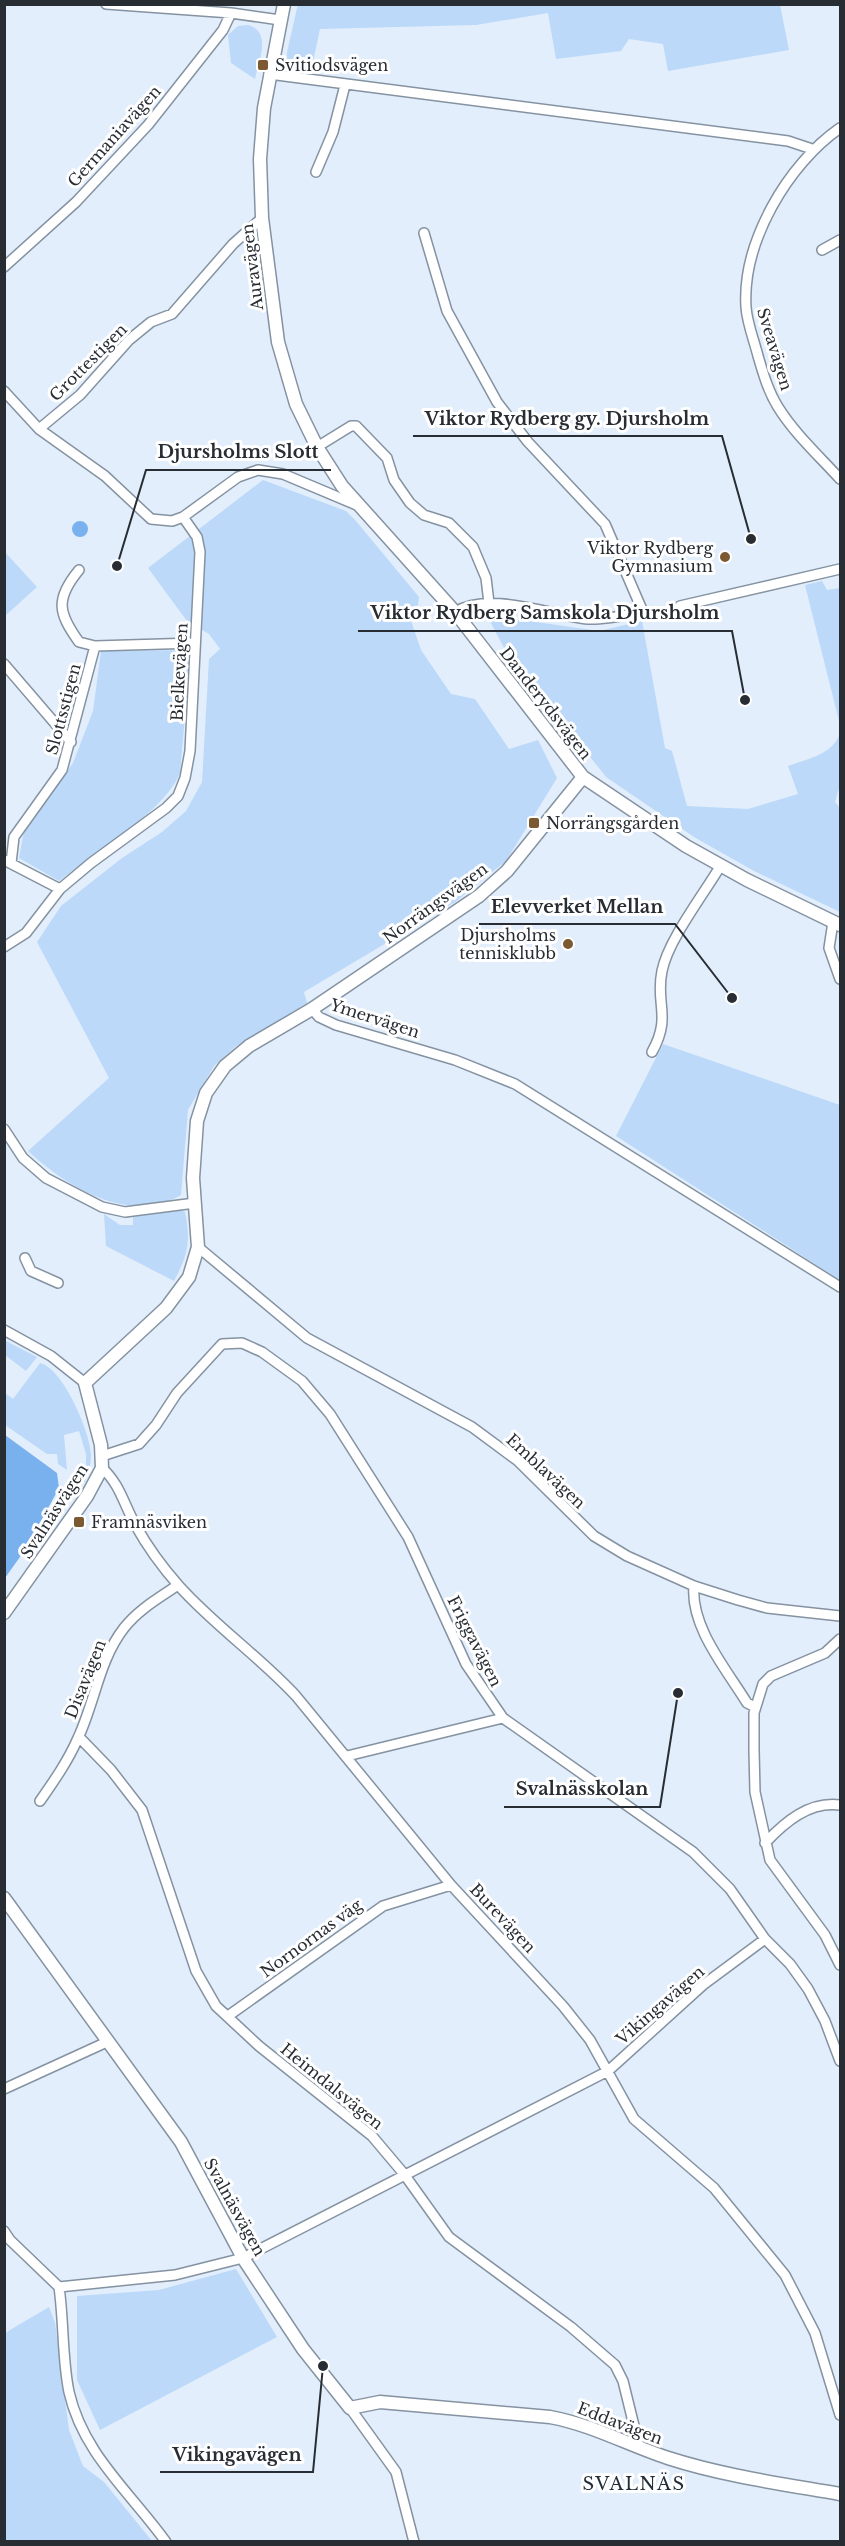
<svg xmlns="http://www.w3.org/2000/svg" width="845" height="2546" font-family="'Libre Baskerville',serif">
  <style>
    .green { fill: #bcd9f9 }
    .water { fill: #79b1ef }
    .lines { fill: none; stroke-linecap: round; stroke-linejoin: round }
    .minor-casing { stroke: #8492a1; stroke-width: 12 }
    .tertiary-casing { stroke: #8492a1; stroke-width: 15 }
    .minor { stroke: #fff; stroke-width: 9 }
    .tertiary { stroke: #fff; stroke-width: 12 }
    .poi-dot { fill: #7b5a31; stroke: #fff; stroke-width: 2 }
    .labels { text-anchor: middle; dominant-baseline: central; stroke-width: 6; stroke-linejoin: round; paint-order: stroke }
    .poi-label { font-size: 16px; fill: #272d33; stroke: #fff; text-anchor: start }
    .street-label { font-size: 16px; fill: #272d33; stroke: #fff }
    .neighbourhood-label { font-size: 18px; letter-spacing: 1.5px; fill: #232e3b; stroke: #fff }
    .leader { fill: none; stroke: #272d33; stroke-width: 2 }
    .callout-dot { fill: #272d33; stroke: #fff; stroke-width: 2 }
    .callout-label { font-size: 18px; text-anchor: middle; font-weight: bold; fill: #272d33; stroke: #fff; stroke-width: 6; stroke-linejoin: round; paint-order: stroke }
  </style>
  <rect width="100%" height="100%" fill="#e2eefc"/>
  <path class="green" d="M298 4 780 5 789 50 668 71 663 44 629 39 621 51 556 59 548 13 476 25 320 29 311 71 294 70 287 60V52Z
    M248 25C272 32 259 60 255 79L231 63 228 35 238 26Z
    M263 480 346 511 356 521 419 597 418 605 409 615 421 650 451 694 475 699 509 749 538 740 557 778 506 861 455 902 304 992 307 1003 236 1046 214 1066 188 1110 181 1195C129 1226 66 1186 28 1151L109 1078 37 942 61 906 122 858 162 832 186 811 202 782 209 659 220 649 209 634 187 621 148 568Z
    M4 551 37 587 5 616H4Z
    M822 581 827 590 840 588V725L805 585Z
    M495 614 522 620 599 631 642 621 665 748 672 751 687 806 748 809 798 794 788 766C807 759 835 754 840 732V785L835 802 840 808V912L754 871 694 837 606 777 505 650 491 623Z
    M191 650 180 773C165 811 93 854 59 881L19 858 24 831 73 763 93 711 101 651Z
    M663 1044 840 1105V1280L616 1136Z
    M181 1210 185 1212C191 1241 188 1255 174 1281L106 1246 104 1214 120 1225H133V1217Z
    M4 1340 37 1357 26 1371 5 1355Z
    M40 1363C63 1368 90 1432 91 1454 91 1464 89 1473 85 1482L74 1477V1472H83L86 1465V1454L79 1431 64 1435 67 1470 58 1464 57 1454H47L5 1425V1393L13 1399Z
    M236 2269 277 2337 100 2430 77 2380V2296L159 2290Z
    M49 2307 55 2323 69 2430 83 2466 104 2482 152 2541H5V2333Z"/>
  <path class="water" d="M72 529a8 8 0 1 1 16 0a8 8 0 1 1-16 0Z
    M5 1435 57 1473 59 1488 27 1547 5 1578Z"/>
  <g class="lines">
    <defs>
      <path id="minor" d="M106 4 231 13 280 20
        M269 74 788 141 812 149
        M840 128C788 164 742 242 746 307 747 323 754 340 758 356 763 373 768 391 778 407 794 433 820 457 840 479
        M316 172 333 132 345 85
        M424 233 447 311 497 402 528 442 605 524 643 612C626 615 605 620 588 619 549 615 490 591 455 612
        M822 250 840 240
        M4 267 76 202 148 125 223 30 231 13
        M4 391 39 429 105 476 151 519 172 521 183 517 238 477 258 470 283 474 359 506
        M39 429 80 395 129 340 151 322 172 314 233 244 262 218
        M317 447 351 426H356L387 458 394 480 410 503 424 515 449 523 473 547 486 578 489 603
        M680 606 840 569
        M95 646 195 643
        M4 664 71 742
        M4 860 60 889
        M11 863 14 837 62 770 95 646 79 642C58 613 55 599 79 570
        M833 922 829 948 840 979
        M4 947 26 933 60 889 91 863 166 808 178 796 185 778 190 751 200 552 197 537 183 517
        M312 1009 319 1017 336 1025 455 1060 515 1084 840 1287
        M652 1052C672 1016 655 1004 662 971 668 940 704 894 721 865
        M4 1129 23 1158 46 1178 102 1207 125 1212 195 1203
        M198 1247 307 1338 472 1427 518 1461 594 1536 627 1556 694 1586 738 1600 767 1608 840 1616
        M25 1258 31 1271 58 1283
        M4 1330 51 1356 85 1383
        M102 1456 139 1444 156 1425 177 1393 222 1344 242 1343 262 1352 302 1381 330 1414 408 1537 466 1664 503 1718 693 1852 730 1889 765 1939 790 1964 808 1989 825 2021 840 2061
        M102 1468C120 1484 124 1505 136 1526 147 1546 164 1569 179 1586 215 1626 260 1657 296 1696L451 1885 563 2006 590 2040 634 2119 714 2188 785 2275 815 2333 840 2415
        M694 1586C690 1627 727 1670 747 1703L755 1707
        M840 1639 825 1653 771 1676 763 1684 754 1713V1750L755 1792 770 1860 825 1935 840 1965
        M79 1737 111 1770 142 1810 196 1971 216 2006 259 2046 372 2136 404 2174 449 2237 571 2327 615 2365 623 2381 639 2446
        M347 1756 503 1718
        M40 1801C54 1781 68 1761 78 1738 95 1702 99 1660 124 1628 139 1609 159 1598 178 1585
        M765 1843C785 1822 809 1801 840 1805
        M228 2016 383 1906 451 1885
        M4 2089 109 2041
        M4 2231 10 2240 59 2287
        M59 2287 175 2275 243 2258 608 2071 703 1985 765 1939
        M59 2287C64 2322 62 2358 69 2392 83 2454 131 2493 166 2542
        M350 2408 396 2472 414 2542"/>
      <path id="tertiary" d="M284 4 264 108 260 159 262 218 278 342 296 404 317 447 342 486 455 612 583 777 686 846 747 880 840 925
        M4 1613 87 1496 102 1468 101 1445 85 1383 166 1308 189 1277 198 1247 193 1178 197 1121 206 1093 225 1066 249 1046 312 1009 479 896 507 871 583 777
        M4 1898 181 2142 243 2258 303 2349 350 2408 380 2402 550 2417C593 2425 628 2445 668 2458 724 2476 783 2484 840 2494"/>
    </defs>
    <use href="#minor" class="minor-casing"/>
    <use href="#tertiary" class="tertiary-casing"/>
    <use href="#minor" class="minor"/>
    <use href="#tertiary" class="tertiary"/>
  </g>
  <g class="poi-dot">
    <rect x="257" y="59" width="12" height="12" rx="3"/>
    <circle cx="725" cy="557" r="6"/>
    <rect x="528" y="817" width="12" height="12" rx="3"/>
    <circle cx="568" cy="944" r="6"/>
    <rect x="73" y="1516" width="12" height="12" rx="3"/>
  </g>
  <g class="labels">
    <g class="poi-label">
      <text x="275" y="65">Svitiodsvägen</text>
      <text x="713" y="548" text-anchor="end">Viktor Rydberg<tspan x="713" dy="18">Gymnasium</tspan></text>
      <text x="546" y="823">Norrängsgården</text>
      <text x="556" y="935" text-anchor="end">Djursholms<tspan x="556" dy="18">tennisklubb</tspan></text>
      <text x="91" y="1522">Framnäsviken</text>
    </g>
    <g class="street-label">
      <text transform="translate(114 136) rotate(-48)">Germaniavägen</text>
      <text transform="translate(252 267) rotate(-97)">Auravägen</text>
      <text transform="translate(775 349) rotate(73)">Sveavägen</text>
      <text transform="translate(88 362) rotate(-45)">Grottestigen</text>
      <text transform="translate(179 672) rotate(-87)">Bielkevägen</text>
      <text transform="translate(546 703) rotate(52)">Danderydsvägen</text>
      <text transform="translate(63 709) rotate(-75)">Slottsstigen</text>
      <text transform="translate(435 903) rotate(-36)">Norrängsvägen</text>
      <text transform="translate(375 1018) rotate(18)">Ymervägen</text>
      <text transform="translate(546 1471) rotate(43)">Emblavägen</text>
      <text transform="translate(54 1511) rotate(-57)">Svalnäsvägen</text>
      <text transform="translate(475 1641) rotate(63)">Friggavägen</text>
      <text transform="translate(85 1679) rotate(-68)">Disavägen</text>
      <text transform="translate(503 1918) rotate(47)">Burevägen</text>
      <text transform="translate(311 1938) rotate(-36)">Nornornas väg</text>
      <text transform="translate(660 2005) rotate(-41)">Vikingavägen</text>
      <text transform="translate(332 2086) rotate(39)">Heimdalsvägen</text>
      <text transform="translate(235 2207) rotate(61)">Svalnäsvägen</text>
      <text transform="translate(620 2423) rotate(21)">Eddavägen</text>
    </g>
    <g class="neighbourhood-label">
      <text x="634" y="2484">SVALNÄS</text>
    </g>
  </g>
  <path class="leader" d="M751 539L722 436H413M117 566L146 470H331M745 700L732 631H358M732 998L675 924H479M678 1693L660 1807H504M323 2366L313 2472H160"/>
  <g class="callout-dot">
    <circle cx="751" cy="539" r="6"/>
    <circle cx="117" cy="566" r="6"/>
    <circle cx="745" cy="700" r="6"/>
    <circle cx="732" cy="998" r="6"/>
    <circle cx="678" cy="1693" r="6"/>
    <circle cx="323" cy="2366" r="6"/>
  </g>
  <g class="callout-label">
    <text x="567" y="425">Viktor Rydberg gy. Djursholm</text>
    <text x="238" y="458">Djursholms Slott</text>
    <text x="545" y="619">Viktor Rydberg Samskola Djursholm</text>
    <text x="577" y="913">Elevverket Mellan</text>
    <text x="582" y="1795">Svalnässkolan</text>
    <text x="237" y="2461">Vikingavägen</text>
  </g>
  <rect width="845" height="2546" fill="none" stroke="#272d33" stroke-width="12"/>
</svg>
